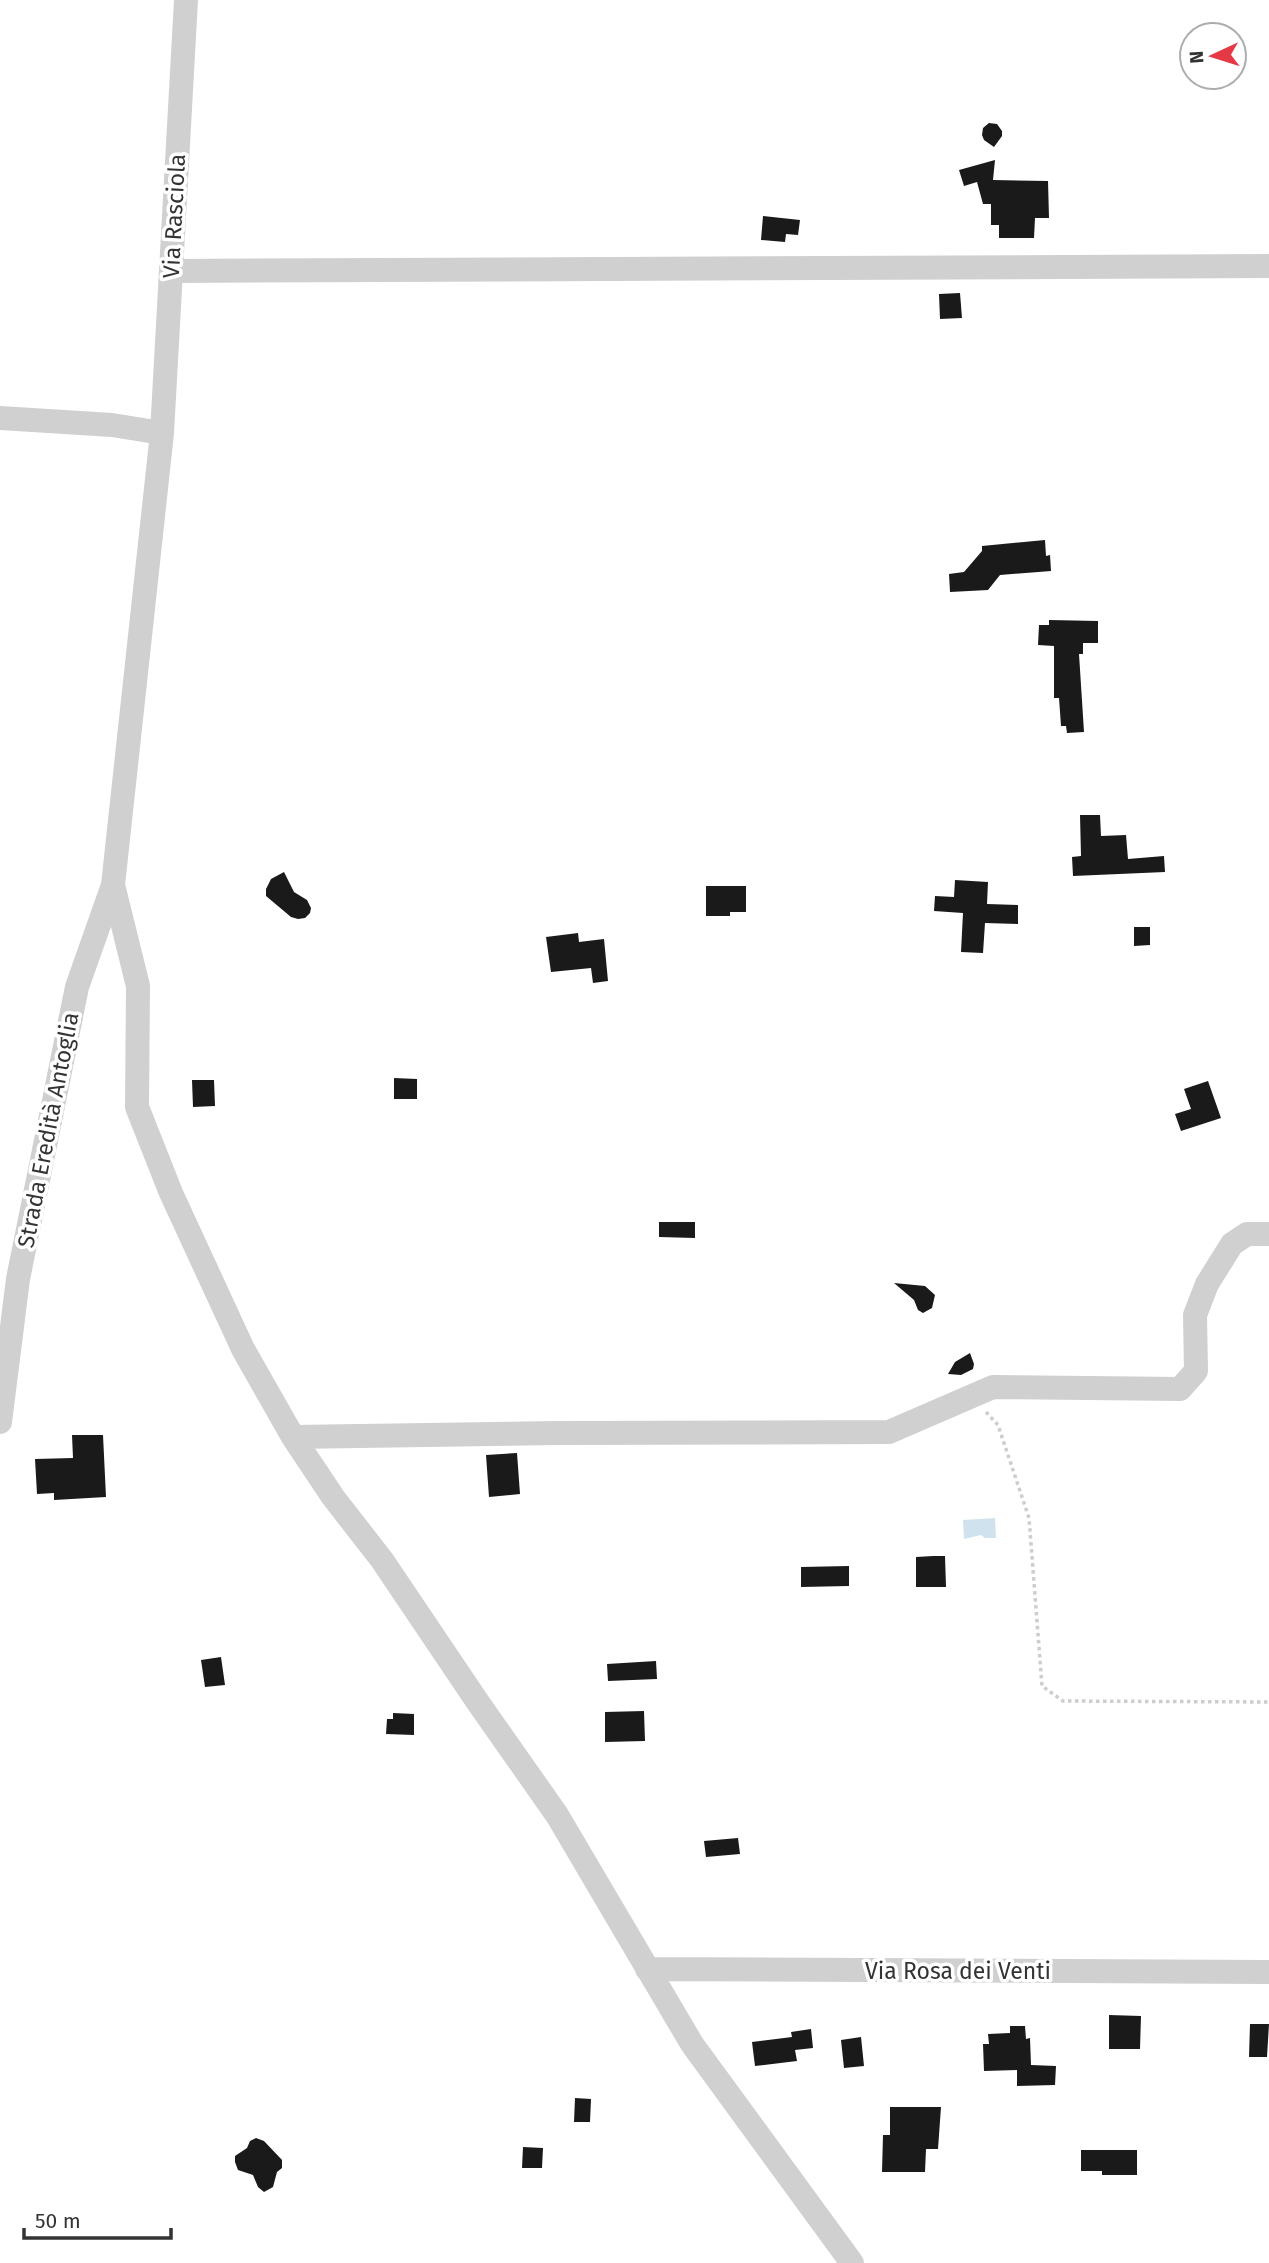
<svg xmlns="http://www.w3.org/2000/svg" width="1269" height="2263" font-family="'Fira Sans',sans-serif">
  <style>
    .water { fill: #cfe2ee }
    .building { fill: #1a1a1a }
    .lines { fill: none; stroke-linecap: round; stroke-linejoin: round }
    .path { stroke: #cdcdcd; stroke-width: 3.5; stroke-dasharray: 3.5 3.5; stroke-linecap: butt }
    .minor { stroke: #d0d0d0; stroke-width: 24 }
    .labels { text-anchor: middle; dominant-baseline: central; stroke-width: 7; stroke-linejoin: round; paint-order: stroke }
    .street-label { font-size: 23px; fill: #333; stroke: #fff }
  </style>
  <rect width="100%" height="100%" fill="#fff"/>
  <path class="water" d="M995 1518 996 1538H985L981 1535 964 1539 963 1520Z"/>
  <path class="building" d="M989 123 997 124 1002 131V136L994 147 984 140 982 135 983 128Z
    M995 160 993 180 1048 181 1049 218H1035L1034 238H999V225H991V204H983L977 182 964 186 959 170Z
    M763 216 800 220 798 235 786 234 785 242 761 240Z
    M960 293 962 318 940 319 939 294Z
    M1045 540 1046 556 1050 555 1051 571 1000 575 988 590 950 592 949 574 964 572 982 551V546Z
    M1049 620 1098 621V643H1083V654H1079L1084 732 1067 733 1066 726H1061L1059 698H1054V646L1038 645 1039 625H1049Z
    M1080 815H1100L1101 836 1126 835 1128 859 1164 856 1165 872 1073 876 1072 857 1081 856Z
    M284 872 294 892 307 900 311 908 310 913 305 918 298 919 291 917 266 896V889L271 879Z
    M955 880 988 882 987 904 1018 905V924L985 923 983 953 961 952 963 913 934 911 935 896 954 897Z
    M706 886H746V912H730V916H706Z
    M1134 927H1150V945L1134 946Z
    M578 933 579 942 604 939 608 981 593 983 591 968 551 972 546 937Z
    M394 1078 417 1079V1099H394Z
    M192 1080H214L215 1106 193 1107Z
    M1208 1081 1221 1118 1181 1131 1175 1114 1191 1109 1184 1089Z
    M659 1222H695V1238L659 1237Z
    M894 1283 925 1286 935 1295 932 1308 923 1313 918 1310 914 1300Z
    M970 1353 974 1364 973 1369 961 1375 948 1374 955 1362Z
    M72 1435H103L106 1497 54 1500V1493L37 1494 35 1459 73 1458Z
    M517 1453 520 1494 489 1497 486 1455Z
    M933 1556H945L946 1587H916V1557Z
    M849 1566V1586L801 1587V1567Z
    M221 1657 225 1685 205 1687 201 1660Z
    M656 1661 657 1679 608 1681 607 1664Z
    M644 1711 645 1741 605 1742V1712Z
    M393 1713 414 1714V1735L386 1734 387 1719H393Z
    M738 1838 740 1854 706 1857 704 1841Z
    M1109 2015 1141 2016 1140 2049H1109Z
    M1250 2024H1269L1267 2057H1249Z
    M1010 2026H1025L1026 2039 1030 2038 1031 2065 1056 2066 1055 2085 1017 2086V2070L984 2071 983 2044H989L988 2034 1010 2033Z
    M811 2029 813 2048 795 2050 797 2061 755 2066 752 2042 792 2037 791 2032Z
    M861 2037 864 2066 844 2068 841 2040Z
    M575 2098 591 2099 590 2122H574Z
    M890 2107H941L938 2149H926L925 2172H882L883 2135H890Z
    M256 2138 264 2141 282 2160V2168L277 2172 273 2187 264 2192 258 2187 253 2175 238 2170 235 2162V2156L247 2148 250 2141Z
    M523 2147 543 2148 542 2168H522Z
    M1081 2150H1137V2175H1102V2171H1081Z"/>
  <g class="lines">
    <path class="path" d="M986 1412 998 1425 1029 1518 1042 1686 1063 1701 1269 1702"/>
    <path class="minor" d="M171 271 1269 266
      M0 418 112 425 162 433 113 885 138 986 137 1107 171 1193 243 1349 293 1437 333 1497 382 1560 477 1701 557 1815 692 2044 852 2263
      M162 433 186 0
      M0 1422 18 1279 77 987 113 885
      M293 1437 558 1433 889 1432 993 1387 1180 1389 1196 1371 1195 1315 1207 1284 1232 1244 1247 1234H1269
      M647 1969 1269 1972"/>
  </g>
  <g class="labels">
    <g class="street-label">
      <text transform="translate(174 216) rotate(-87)">Via Rasciola</text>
      <text transform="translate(48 1130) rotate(-79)">Strada Eredità Antoglia</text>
      <text x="958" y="1971">Via Rosa dei Venti</text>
    </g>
  </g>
  <g transform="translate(1213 56) rotate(266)"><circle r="33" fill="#ffffff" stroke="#adadad" stroke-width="2"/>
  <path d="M0-5L12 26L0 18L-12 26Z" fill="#e63946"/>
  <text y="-10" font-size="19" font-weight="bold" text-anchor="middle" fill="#333333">N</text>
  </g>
  <path d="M24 2228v10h147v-10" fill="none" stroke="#333333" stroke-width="3.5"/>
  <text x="35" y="2228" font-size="21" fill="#333333" stroke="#ffffff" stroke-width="5" paint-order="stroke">50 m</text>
</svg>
